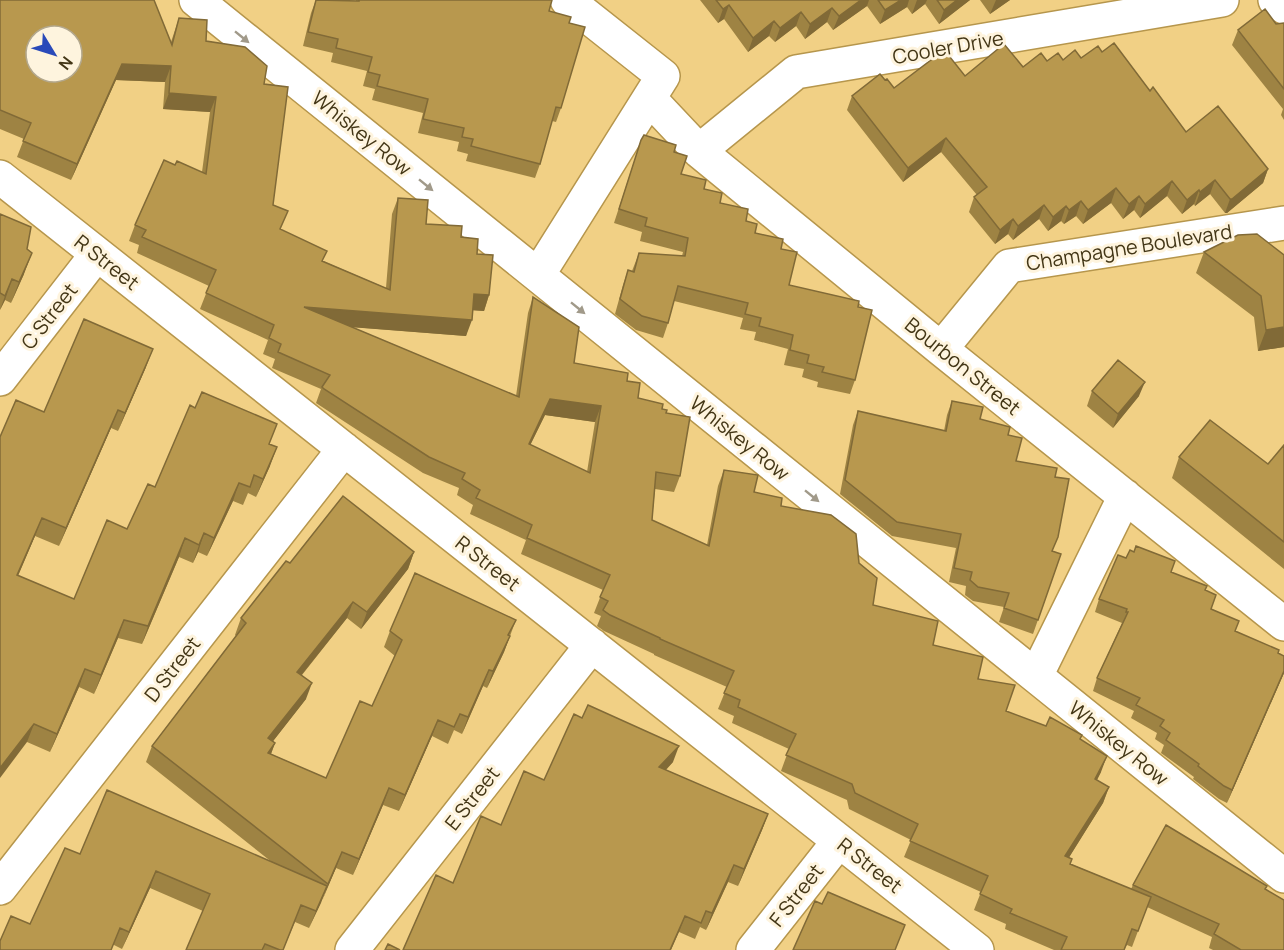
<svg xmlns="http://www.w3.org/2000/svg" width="1284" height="950" font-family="Manrope,sans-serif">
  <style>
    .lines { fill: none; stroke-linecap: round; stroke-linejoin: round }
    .minor-casing { stroke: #b6964c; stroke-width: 36 }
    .minor { stroke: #fff; stroke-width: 33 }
    .wall { fill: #9e8343; fill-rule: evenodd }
    .shaded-wall { fill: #816a37 }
    .building { fill: #b8984e; stroke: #816a37; stroke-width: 1.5; fill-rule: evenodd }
    .oneway { fill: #a19a8a }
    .labels { text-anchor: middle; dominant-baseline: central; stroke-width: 6; stroke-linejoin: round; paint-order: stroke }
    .street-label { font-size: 20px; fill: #433616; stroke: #fef4de }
  </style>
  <rect width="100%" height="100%" fill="#f1d085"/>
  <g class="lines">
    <defs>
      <path id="minor" d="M196 0 1284 876
        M1275 0 1284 7
        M650 99 699 151 941 349 1284 624
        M699 151 796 72 1222 0
        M0 177 977 950
        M538 275 663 76 567 0
        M941 349 1009 266 1284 223
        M0 379 97 254
        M1036 676 1125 496
        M0 888 344 449
        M352 950 592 645
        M753 950 839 841"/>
    </defs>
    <use href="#minor" class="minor-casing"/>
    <use href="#minor" class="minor"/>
  </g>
  <path class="wall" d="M0 0 171 42 179 18 206 41 264 84 273 205 281 230 323 261 386 288 392 214 398 198 426 224 461 237 477 254 489 295 484 311 473 310 466 336 352 327 516 396 528 313 533 297 574 363 627 381 638 398 662 409 666 413 680 476 674 492 655 489 652 520 707 545 718 486 724 470 754 492 781 506 859 563 873 605 933 645 978 679 1006 711 1081 740 1101 772 1097 780 1109 787 1103 803 1069 857 1071 864 1131 889 1133 885 1266 889 1284 950H1213L1209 948 1212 937 1147 907 1132 947 1127 945 1124 950H1054L1005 929 1006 924 974 910 981 892 904 857 911 840 849 809 847 800 781 771 789 749 732 723 734 716 718 709 727 687 654 655V654L604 631 597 626 601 616 594 613 603 590 521 554 526 540 470 514 473 505 457 495 459 488 423 473 319 405 316 403 321 389 272 368 275 359 263 354 268 340 200 309 209 286 137 253 139 245 129 241 135 225 175 165 202 172 210 112 163 109 165 82 116 80 71 180 17 157 24 139 0 129ZM545 415 595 422 587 472 530 445Z
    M316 0 356 1V0H552L549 11 569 23 561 108 556 122 552 121 540 164 535 178 466 161 468 154 457 151 459 142 418 133 423 113 372 100 375 89 363 86 367 71 331 62 333 53 303 46 311 13Z
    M700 0H970L939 24 925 4 912 14 907 7 880 24 867 6 833 30 827 22 805 39 796 26 775 42 769 36 748 52 724 19 718 23Z
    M980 0H1010L990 14Z
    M1284 23V120L1281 115 1283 109 1232 45 1238 30Z
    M1102 52 1150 91 1186 132 1268 169 1263 183 1227 213H1225L1210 194 1195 206 1194 204 1182 214 1167 196 1140 218 1134 210 1123 219 1111 203 1083 224 1076 216 1064 224 1061 221 1048 231 1039 219 1013 240 1008 234 995 244 969 212 974 197 977 195 941 152 903 182 847 110 852 96 885 80 894 88 965 76 1023 67 1047 61 1081 58Z
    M641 140 674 152 681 174 704 189 720 203 746 221 755 233 781 249 789 285 855 380 850 394 817 387 818 382 802 377 804 369 784 365 788 349 754 340 756 332 740 329 743 318 674 301 668 323 663 338 636 330 615 314 623 285 628 270 632 271 639 253 682 256 683 252 640 241 642 232 614 223Z
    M0 214 27 249 24 274 11 303 5 300 0 310Z
    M1238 235 1284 347 1258 351 1254 317 1196 273 1204 252Z
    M146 367 118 431 111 428 59 546 35 536 18 576 74 599 127 529 155 487 270 444V466L256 497 248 493 243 505 233 501 207 556 198 552 193 563 179 557 142 644 118 638 94 694 79 687 50 752 27 742 0 437 44 412Z
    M1092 391 1139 396 1113 428 1087 406Z
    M952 401 980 419 1008 435 1016 461 1055 477 1053 551 1061 554 1033 634 999 622 1004 607 973 601 965 595 966 586 949 582 956 548 892 536 840 494 853 425 858 411 944 431 947 415Z
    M1284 445V569L1172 478 1179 457 1268 464Z
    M414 552 408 569 361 629 347 618 302 675 306 699 273 741 275 743 271 754 326 778 372 706 395 656 384 647 390 631 516 620 504 652 487 688 483 686 462 734 454 730 448 744 432 736 399 811 383 805 353 875 336 868 309 928 295 922 283 950H186L203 911 150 888 122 949 114 945 30 924 80 854 273 863 146 762 152 746 236 636 235 635 241 618 290 563Z
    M1126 558 1171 572 1205 590 1211 609 1236 632 1284 656V673L1227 803 1219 799 1193 779 1194 777 1161 753 1164 745 1155 739 1157 733 1131 718 1134 711 1093 691 1097 678 1122 623 1095 612 1099 599Z
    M673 762 666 770 768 814 762 830 738 886 728 882 706 930 700 927 695 939 679 932 453 883 501 825 544 780Z"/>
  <path class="shaded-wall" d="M861 0H869L867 6 833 30 839 16Z
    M901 0H909L907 7 880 24 885 10Z
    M917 0H927L925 4 912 14Z
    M957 0H970L939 24 944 10Z
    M996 0H1010L990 14Z
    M729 5 724 19 718 23 723 9Z
    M832 8 827 22 805 39 810 24Z
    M801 12 796 26 775 42 780 28Z
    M774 21 769 36 748 52 753 38Z
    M122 64 171 66 165 82 116 80 71 180 77 164Z
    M169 93 216 97 210 112 163 109Z
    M946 138 941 152 903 182 908 168Z
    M1268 169 1263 183 1227 213H1225L1230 199Z
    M1215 180 1210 194 1195 206 1200 192Z
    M1172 181 1167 196 1140 218 1145 204Z
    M1116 188 1111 203 1083 224 1088 210Z
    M1199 190 1194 204 1182 214 1187 200Z
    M1139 196 1134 210 1123 219 1129 204Z
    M1081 201 1076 216 1064 224 1069 210Z
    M1044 205 1039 219 1013 240 1018 226Z
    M1066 206 1061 221 1048 231 1053 217Z
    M1013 219 1008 234 995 244 1000 230Z
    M32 253 24 274 11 303 19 282Z
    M12 279 5 300 0 310 5 296Z
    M474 294 489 295 484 311 468 310Z
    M304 307 472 320 466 336 298 323Z
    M1284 327V347L1258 351 1266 330Z
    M153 349 146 367 118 431 125 413Z
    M1145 382 1139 396 1113 428 1118 414Z
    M550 399 601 406 595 422 545 415 523 460 529 444Z
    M118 410 111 428 59 546 66 528Z
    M277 447 270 466 256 497 263 479Z
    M239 483 233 501 207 556 214 538Z
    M42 518 35 536 10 594 17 575Z
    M204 533 198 552 193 563 199 545Z
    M185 538 179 557 142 644 148 626Z
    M414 552 408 569 361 629 367 612Z
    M353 602 347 618 291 688 297 672Z
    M124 620 118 638 94 694 101 675Z
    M510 636 504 652 487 688 493 671Z
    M85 669 79 687 50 752 57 734Z
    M489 670 483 686 462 734 468 717Z
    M1284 671V673L1227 803 1232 790Z
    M312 683 306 699 263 754 268 738Z
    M438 720 432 736 399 811 405 795Z
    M34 724 27 742 0 778V768Z
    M275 743 269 759 268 753Z
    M679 746 673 762 653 783 659 767Z
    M1107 756 1101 772 1089 795 1095 779Z
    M1109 787 1103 803 1060 872 1065 856Z
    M389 788 383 805 353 875 359 859Z
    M768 814 762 830 738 886 744 869Z
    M342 852 336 868 322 901 328 884Z
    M734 865 728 882 706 930 712 913Z
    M156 871 150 888 122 949 129 932Z
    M327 886 321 903 309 928 316 911Z
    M685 916 679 932 671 950H670Z"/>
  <path class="building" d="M0 0H154L172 45 179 18 207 20 206 41 245 47 267 66 264 84 288 87 273 205 288 211 280 229 327 251 322 261 390 290 398 198 428 200 426 224 462 226 461 237 478 239 477 254 493 255 489 295 474 294 472 320 304 307 519 397 533 297 579 327 574 363 628 373 627 381 640 383 638 398 663 404 662 409 667 410 666 413 690 417 680 476 656 472 652 520 709 546 724 470 758 475 754 492 782 498 781 506 831 515 856 534 859 563 877 578 873 605 938 621 933 645 983 657 978 679 1015 685 1006 711 1046 726 1050 717 1082 735 1080 739 1107 756 1095 779 1109 787 1065 856 1072 859 1070 864 1151 897 1138 931 1132 929 1124 950H1061L1067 937 1010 913 1012 909 980 894 988 876 910 841 918 824 855 793 852 784 786 755 796 734 738 707 740 700 724 693 734 671 660 639V638L610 615 603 610 608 601 600 597 610 575 527 538 532 525 476 498 480 490 462 479 465 473 429 457 324 389 322 387 330 375 278 352 281 344 269 338 274 325 206 293 216 270 142 237 146 230 135 225 164 160 175 165 177 161 206 174 216 97 169 93 171 66 122 64 77 164 23 141 31 123 0 110ZM36 36H72V72H36ZM550 399 601 406 590 473 529 444Z
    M316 0 359 1V0H552L549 11 571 17 569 23 585 27 561 108 556 107 540 164 471 146 473 139 462 137 464 128 423 119 428 99 377 86 380 75 368 72 372 57 336 48 338 39 308 32Z
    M716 0H861L839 16 832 8 810 24 801 12 780 28 774 21 753 38 729 5 723 9Z
    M878 0H901L885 10Z
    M937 0H957L944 10Z
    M1265 9 1276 24 1284 23V89L1238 30Z
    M1114 43 1150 91 1153 87 1186 132 1218 106 1268 169 1232 199H1230L1215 180 1200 192 1199 190 1187 200 1172 181 1145 204 1139 196 1129 204 1116 188 1088 210 1081 201 1069 210 1066 206 1053 217 1044 205 1018 226 1013 219 1000 230 974 197 987 187 946 138 908 168 852 96 880 74 885 80 887 79 894 88 939 54 946 52 965 76 1004 44 1023 67 1041 53 1047 61 1058 53 1063 60 1075 50 1081 58 1098 46 1102 52Z
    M644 135 676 145 674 152 687 156 681 174 706 180 704 189 722 193 720 203 748 209 746 221 757 224 755 233 783 239 781 249 797 252 789 285 859 301 858 307 872 310 855 380 822 372 824 367 807 363 809 355 790 350 793 335 759 326 761 318 745 314 748 303 678 286 668 323 642 316 620 299 628 270 634 272 639 253 685 256 688 238 645 226 647 218 619 209 641 140Z
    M0 214 31 227 27 249 32 253 19 282 12 279 5 296 0 293Z
    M1257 234 1284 255V327L1266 330 1261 296 1204 252 1238 235Z
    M84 319 153 349 125 413 118 410 66 528 42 518 17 575 74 599 107 520 127 529 148 484 155 487 190 405 195 408 202 392 277 424 269 444 277 447 263 479 254 475 250 487 239 483 214 538 204 533 199 545 185 538 148 626 124 620 101 675 85 669 57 734 34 724 0 768V437L16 400 44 412Z
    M1118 360 1145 382 1118 414 1092 391Z
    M952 401 983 407 980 419 1010 427 1008 435 1022 438 1016 461 1057 468 1055 477 1069 479 1058 537 1052 551 1061 554 1038 620 1004 608 1009 593 978 587 970 580 972 572 954 568 961 534 897 522 845 480 858 411 946 431Z
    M1210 420 1268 464 1284 445V542L1179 457Z
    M343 496 414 552 367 612 353 602 297 672 312 683 268 738 275 743 268 753 326 778 360 701 372 706 402 640 390 631 415 573 516 620 508 635 510 636 493 671 489 670 468 717 460 714 454 727 438 720 405 795 389 788 359 859 342 852 328 884 152 746 246 623 241 618 286 561 290 563Z
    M1136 546 1175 561 1171 572 1207 586 1205 590 1216 595 1211 609 1239 621 1235 631 1279 650 1278 653 1284 656V671L1232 790 1224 786 1198 766 1199 764 1166 740 1170 733 1160 726 1164 720 1136 705 1140 698 1097 678 1128 612H1126L1127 609 1099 599 1118 555 1126 558 1130 550 1134 552Z
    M588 705 679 746 659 767 768 814 744 869 734 865 712 913 706 911 701 923 685 916 670 950H403L436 875 453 883 481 816 501 825 524 771 544 780 574 714 582 718Z
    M107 790 327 886 316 911 301 905 283 950H280L265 944 262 950H186L210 894 156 871 129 932 120 928 111 950H0V941L11 916 30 924 65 848 80 854Z
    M1166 825 1267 886 1265 889 1284 900V950H1241L1214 934 1219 924 1133 885Z
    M828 892 905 925 895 950H793L815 901 822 904Z
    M388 944 400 950H385Z"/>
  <defs><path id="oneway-solid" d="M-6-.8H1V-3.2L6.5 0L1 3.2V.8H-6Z" transform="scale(1.5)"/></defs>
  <g class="oneway">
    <use href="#oneway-solid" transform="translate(242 37) rotate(39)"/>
    <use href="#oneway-solid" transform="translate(426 185) rotate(39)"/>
    <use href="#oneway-solid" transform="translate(578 308) rotate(39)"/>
    <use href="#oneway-solid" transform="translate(812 496) rotate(39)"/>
  </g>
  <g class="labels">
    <g class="street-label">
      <text transform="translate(948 47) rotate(-10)">Cooler Drive</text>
      <text transform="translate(362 133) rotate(39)">Whiskey Row</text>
      <text transform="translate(1129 247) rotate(-9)">Champagne Boulevard</text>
      <text transform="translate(107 262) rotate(38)">R Street</text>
      <text transform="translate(49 316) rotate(-52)">C Street</text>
      <text transform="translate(963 366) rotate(39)">Bourbon Street</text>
      <text transform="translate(740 438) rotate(39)">Whiskey Row</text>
      <text transform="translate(488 563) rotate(38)">R Street</text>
      <text transform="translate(172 669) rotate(-52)">D Street</text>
      <text transform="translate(1119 743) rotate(39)">Whiskey Row</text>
      <text transform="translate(472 798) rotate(-52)">E Street</text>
      <text transform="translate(870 865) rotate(38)">R Street</text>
      <text transform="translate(796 895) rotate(-52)">F Street</text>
    </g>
  </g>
  <g transform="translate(54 54) rotate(128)"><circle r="28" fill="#fef4de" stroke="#b3a88e" stroke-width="1.5"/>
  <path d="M0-4.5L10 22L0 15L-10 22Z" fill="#2a4ab9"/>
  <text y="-9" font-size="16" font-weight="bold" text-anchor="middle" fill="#433616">N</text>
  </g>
</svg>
